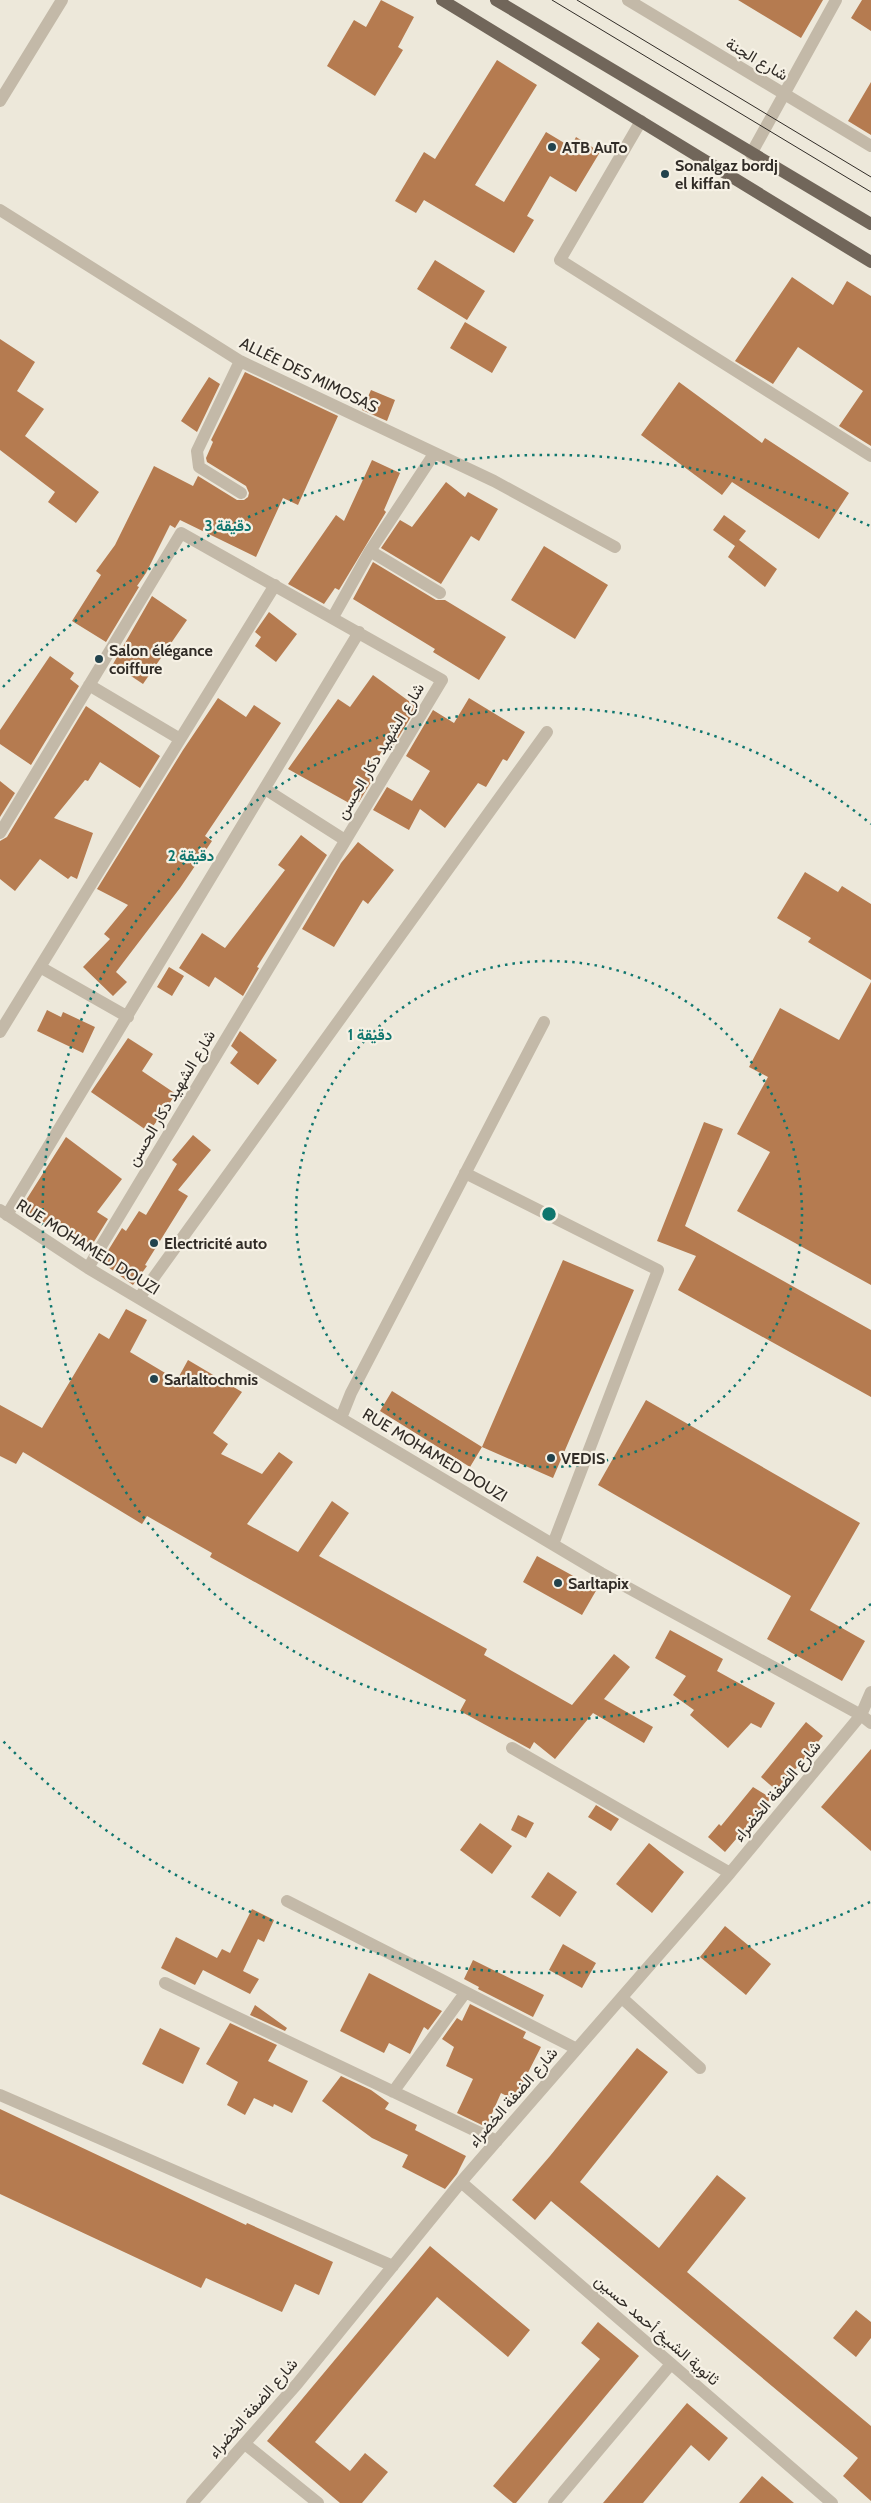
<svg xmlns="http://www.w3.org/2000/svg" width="871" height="2503" font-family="Cabin,Vazirmatn,sans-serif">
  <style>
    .building { fill: #b57b50 }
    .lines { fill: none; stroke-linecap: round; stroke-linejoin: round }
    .minor { stroke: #c3b9a8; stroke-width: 12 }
    .major { stroke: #71665a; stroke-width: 12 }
    .tram { stroke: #312c27; stroke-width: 1 }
    .ring { fill: none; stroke: #0f766e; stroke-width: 2.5; stroke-dasharray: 2.5 5 }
    .poi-dot { fill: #22434d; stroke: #f6f1e5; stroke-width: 2 }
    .labels { text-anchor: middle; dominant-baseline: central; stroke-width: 4.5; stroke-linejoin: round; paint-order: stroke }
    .street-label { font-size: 16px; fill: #312c27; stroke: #f6f1e5 }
    .poi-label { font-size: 16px; font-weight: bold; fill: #312c27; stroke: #f6f1e5; text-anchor: start }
    .centre { fill: #0f766e; stroke: #f6f1e5; stroke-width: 2.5 }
    .ring-label { font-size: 15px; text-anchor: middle; font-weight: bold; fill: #0f766e; stroke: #f6f1e5; stroke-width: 4.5; stroke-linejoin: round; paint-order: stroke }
  </style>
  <rect width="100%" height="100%" fill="#ede8da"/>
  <path class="building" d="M381 0 414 17 398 47 403 50 375 96 327 66 354 20 366 27Z
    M738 0H823L801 38Z
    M862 0H871V31L851 18Z
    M497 60 537 85 475 185 504 202 546 132 571 147 576 137 600 152 576 192 550 176 527 216 534 220 514 253 424 200 416 213 395 201 424 152 435 159Z
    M871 82V135L848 121Z
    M435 260 485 291 467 320 417 289Z
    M792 277 833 305 847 281 871 296V446L839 426 863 391 798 347 773 384 735 361Z
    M465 322 507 347 492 373 450 348Z
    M0 339 35 362 17 391 44 409 25 436 99 492 76 523 48 502 55 492 0 450Z
    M245 372 338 416 298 505 283 498 256 557 180 520 175 528 170 525 146 573 137 586 139 587 106 642 72 621 101 575 96 571 115 545 154 466 193 486 198 476 237 500H244L248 497 249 493 246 486 207 462 206 458 213 442 211 440Z
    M209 377 220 384 197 432 181 421Z
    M679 382 762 443 765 438 849 493 819 539 732 482 722 495 641 435Z
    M371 390 395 400 387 421 362 410Z
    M372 460 400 473 384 510 386 512 339 590 335 588 324 604 288 584 336 515 344 521Z
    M446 482 465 497 468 492 498 509 479 541 471 536 441 584 381 548 400 520 412 527Z
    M724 515 746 531 739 540 777 569 765 587 728 557 735 546 713 530Z
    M544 546 608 585 575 639 511 600Z
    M373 562 436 600H445L506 637 479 680 433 652 435 649 353 599Z
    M152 596 187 620 143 684 113 664Z
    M269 612 297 634 276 662 255 646 261 637 255 632Z
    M50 656 74 673 70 679 79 686 31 765 0 744V730Z
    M373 675 417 707 392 748 387 745 365 775 373 779 359 802 352 798 349 803 288 769 338 699 350 707Z
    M218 698 246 717 254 705 281 723 205 836 212 841 180 888 116 972 127 982 113 996 83 967 110 939 104 934 128 905 97 889 183 750Z
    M469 698 525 732 507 761 503 759 486 787 478 783 445 828 420 809 409 830 373 810 387 787 412 801 430 771 406 756 433 710 454 723Z
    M86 706 160 756 140 788 100 762 88 781 85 780 54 818 93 833 77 879 71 876 68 879 40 859 15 891 0 879V841L7 837Z
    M0 781 15 793 0 817Z
    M301 835 327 855 257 967 259 968 243 996 215 977 209 987 179 968 202 933 225 948 285 870 278 865Z
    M358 842 394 870 368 904 363 900 334 947 302 929 341 863Z
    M805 872 838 892 842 886 871 904V980L808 942 811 938 777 918Z
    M169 967 184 976 172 996 157 987Z
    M871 982V1285L737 1211 770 1152 737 1134 768 1077 749 1067 780 1008 839 1040Z
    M47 1010 61 1017 63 1012 95 1027 83 1053 37 1031Z
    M240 1031 277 1060 258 1085 230 1063 238 1052 231 1046Z
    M128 1038 153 1054 142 1071 176 1094 149 1132 91 1092Z
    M704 1122 723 1129 685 1226 871 1330V1397L678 1290 696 1256 657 1241Z
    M193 1135 211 1150 178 1190 188 1196 145 1265 147 1266 133 1285 101 1262 122 1228 126 1231 139 1211 146 1215 177 1164 172 1160Z
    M66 1137 122 1179 97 1212 108 1219 92 1245 55 1221 51 1227 21 1208Z
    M563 1260 634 1290 553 1478 482 1447Z
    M126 1309 147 1320 130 1352 177 1380 188 1360 242 1392 213 1433 228 1444 221 1454 262 1474 279 1452 293 1462 247 1524 298 1552 332 1501 349 1513 319 1556 487 1649 484 1655 572 1705 614 1654 630 1667 604 1699 653 1727 644 1743 593 1713 555 1759 534 1742 530 1749 460 1711 466 1700 210 1557 212 1553 147 1516 142 1524 23 1452 16 1464 0 1456V1405L42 1428 99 1333 109 1339Z
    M392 1391 482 1447 470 1467 380 1411Z
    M646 1400 860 1523 810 1610 865 1641 842 1681 767 1639 791 1596 598 1485Z
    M537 1556 597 1589 582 1615 523 1582Z
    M670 1630 723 1659 717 1671 775 1703 761 1728 751 1723 728 1748 690 1715 694 1710 673 1695 686 1676 655 1658Z
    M806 1722 823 1736 777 1791 761 1777Z
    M871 1749V1851L821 1807Z
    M753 1787 771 1798 725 1852 708 1837 719 1824 721 1826Z
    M596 1805 619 1819 611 1831 588 1817Z
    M518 1815 534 1823 526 1838 511 1830Z
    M480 1823 512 1846 492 1874 460 1850Z
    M649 1843 684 1872 652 1913 616 1884Z
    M548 1872 577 1892 560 1917 531 1897Z
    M252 1909 274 1920 264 1942 258 1939 243 1971 259 1979 250 1994 203 1970 195 1985 161 1968 176 1937 217 1958 222 1949 230 1953Z
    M725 1926 771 1964 746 1995 700 1957Z
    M563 1944 596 1963 582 1988 549 1970Z
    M473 1960 544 1995 533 2017 478 1989 479 1987 464 1979Z
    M369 1973 442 2011 428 2030 424 2027 410 2054 389 2043 384 2053 340 2031Z
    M470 2004 526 2032 523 2038 541 2047 514 2100 501 2093 486 2127 457 2113 473 2079 446 2066 454 2047 442 2039 457 2018 462 2021Z
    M255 2005 287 2028 285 2031 250 2015Z
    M230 2023 277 2045 268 2061 308 2081 292 2113 274 2104 273 2107 254 2098 245 2115 227 2105 238 2082 206 2064Z
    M160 2028 200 2048 183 2084 142 2064Z
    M637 2048 668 2072 580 2182 659 2248 717 2175 746 2198 687 2272 871 2426V2501L843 2476 858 2458 551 2201 535 2220 512 2200 550 2156Z
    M341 2076 371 2090 389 2103 385 2109 417 2125 415 2130 466 2156 457 2174 445 2189 402 2167 408 2155 372 2138 322 2101Z
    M0 2109 246 2225 247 2223 333 2262 319 2295 295 2284 282 2312 206 2278 201 2288 0 2194Z
    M430 2246 530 2330 508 2357 437 2297 315 2442 350 2471 365 2453 388 2472 362 2503H340L267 2441Z
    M856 2310 871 2322V2338L856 2357 833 2338Z
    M598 2322 639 2356 516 2503H513L493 2486 600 2359 581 2343Z
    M687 2403 728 2438 709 2461 691 2445 643 2503H603Z
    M762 2476 794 2503H739Z"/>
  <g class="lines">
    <path class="minor" d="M628 0 871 146
      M0 101 62 0
      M641 121 560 260 871 456
      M751 154 836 0
      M0 210 240 361 494 481 615 547
      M240 361 197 451 199 467 241 493
      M370 551 440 593
      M333 617 370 551 434 454
      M89 685 180 739
      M265 789 345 840
      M0 833 181 533 442 680 88 1268
      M40 967 128 1017
      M0 1032 275 585
      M465 1173 658 1270 553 1544
      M0 1210 88 1268 601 1573 861 1715 871 1723
      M7 1215 359 632
      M139 1298 547 732
      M341 1418 351 1393 544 1022
      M512 1748 730 1873
      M287 1901 577 2049
      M165 1983 497 2141
      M622 1998 700 2068
      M393 2092 465 1993
      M0 2095 393 2266
      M461 2182 832 2503
      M245 2444 318 2503
      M192 2503 297 2384 461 2182 730 1873 861 1715 871 1692
      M554 2503 671 2364"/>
    <path class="major" d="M442 0 871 262
      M496 0 871 224"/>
    <path class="tram" d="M552 0 871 192
      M577 0 871 177"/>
  </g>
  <g class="ring">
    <circle cx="549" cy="1214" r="253"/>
    <path d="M871 1604A506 506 0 1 1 871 824"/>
    <path d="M870 1902A759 759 0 0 1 3 1741M3 687A759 759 0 0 1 870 526"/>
  </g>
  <g class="poi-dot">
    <circle cx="552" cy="147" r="5"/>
    <circle cx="665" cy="174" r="5"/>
    <circle cx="99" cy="659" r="5"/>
    <circle cx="154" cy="1243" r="5"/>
    <circle cx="154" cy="1379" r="5"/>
    <circle cx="551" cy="1458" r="5"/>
    <circle cx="558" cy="1583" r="5"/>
  </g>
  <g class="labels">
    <g class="street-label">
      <text transform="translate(757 59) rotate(30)">شارع الجنة</text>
      <text transform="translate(309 375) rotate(26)">ALLÉE DES MIMOSAS</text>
      <text transform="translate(380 751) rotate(-59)">شارع الشهيد دكار الحسن</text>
      <text transform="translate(171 1098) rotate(-59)">شارع الشهيد دكار الحسن</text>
      <text transform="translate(88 1247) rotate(32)">RUE MOHAMED DOUZI</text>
      <text transform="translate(435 1455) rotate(31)">RUE MOHAMED DOUZI</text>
      <text transform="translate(777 1791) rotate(-50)">شارع الضفة الخضراء</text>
      <text transform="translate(513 2097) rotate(-49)">شارع الضفة الخضراء</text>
      <text transform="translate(657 2330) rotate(41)">ثانوية الشيخ أحمد حسين</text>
      <text transform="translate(253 2408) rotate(-49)">شارع الضفة الخضراء</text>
    </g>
    <g class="poi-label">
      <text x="562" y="147">ATB AuTo</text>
      <text x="675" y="165">Sonalgaz bordj<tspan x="675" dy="18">el kiffan</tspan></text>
      <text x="109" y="650">Salon élégance<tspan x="109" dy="18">coiffure</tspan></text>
      <text x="164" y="1243">Electricité auto</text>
      <text x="164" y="1379">Sarlaltochmis</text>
      <text x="561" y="1458">VEDIS</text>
      <text x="568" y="1583">Sarltapix</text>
    </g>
  </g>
  <circle cx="549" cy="1214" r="8" class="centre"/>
  <g class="ring-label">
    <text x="228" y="531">3 دقيقة</text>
    <text x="191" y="861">2 دقيقة</text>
    <text x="370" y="1040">1 دقيقة</text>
  </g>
</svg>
